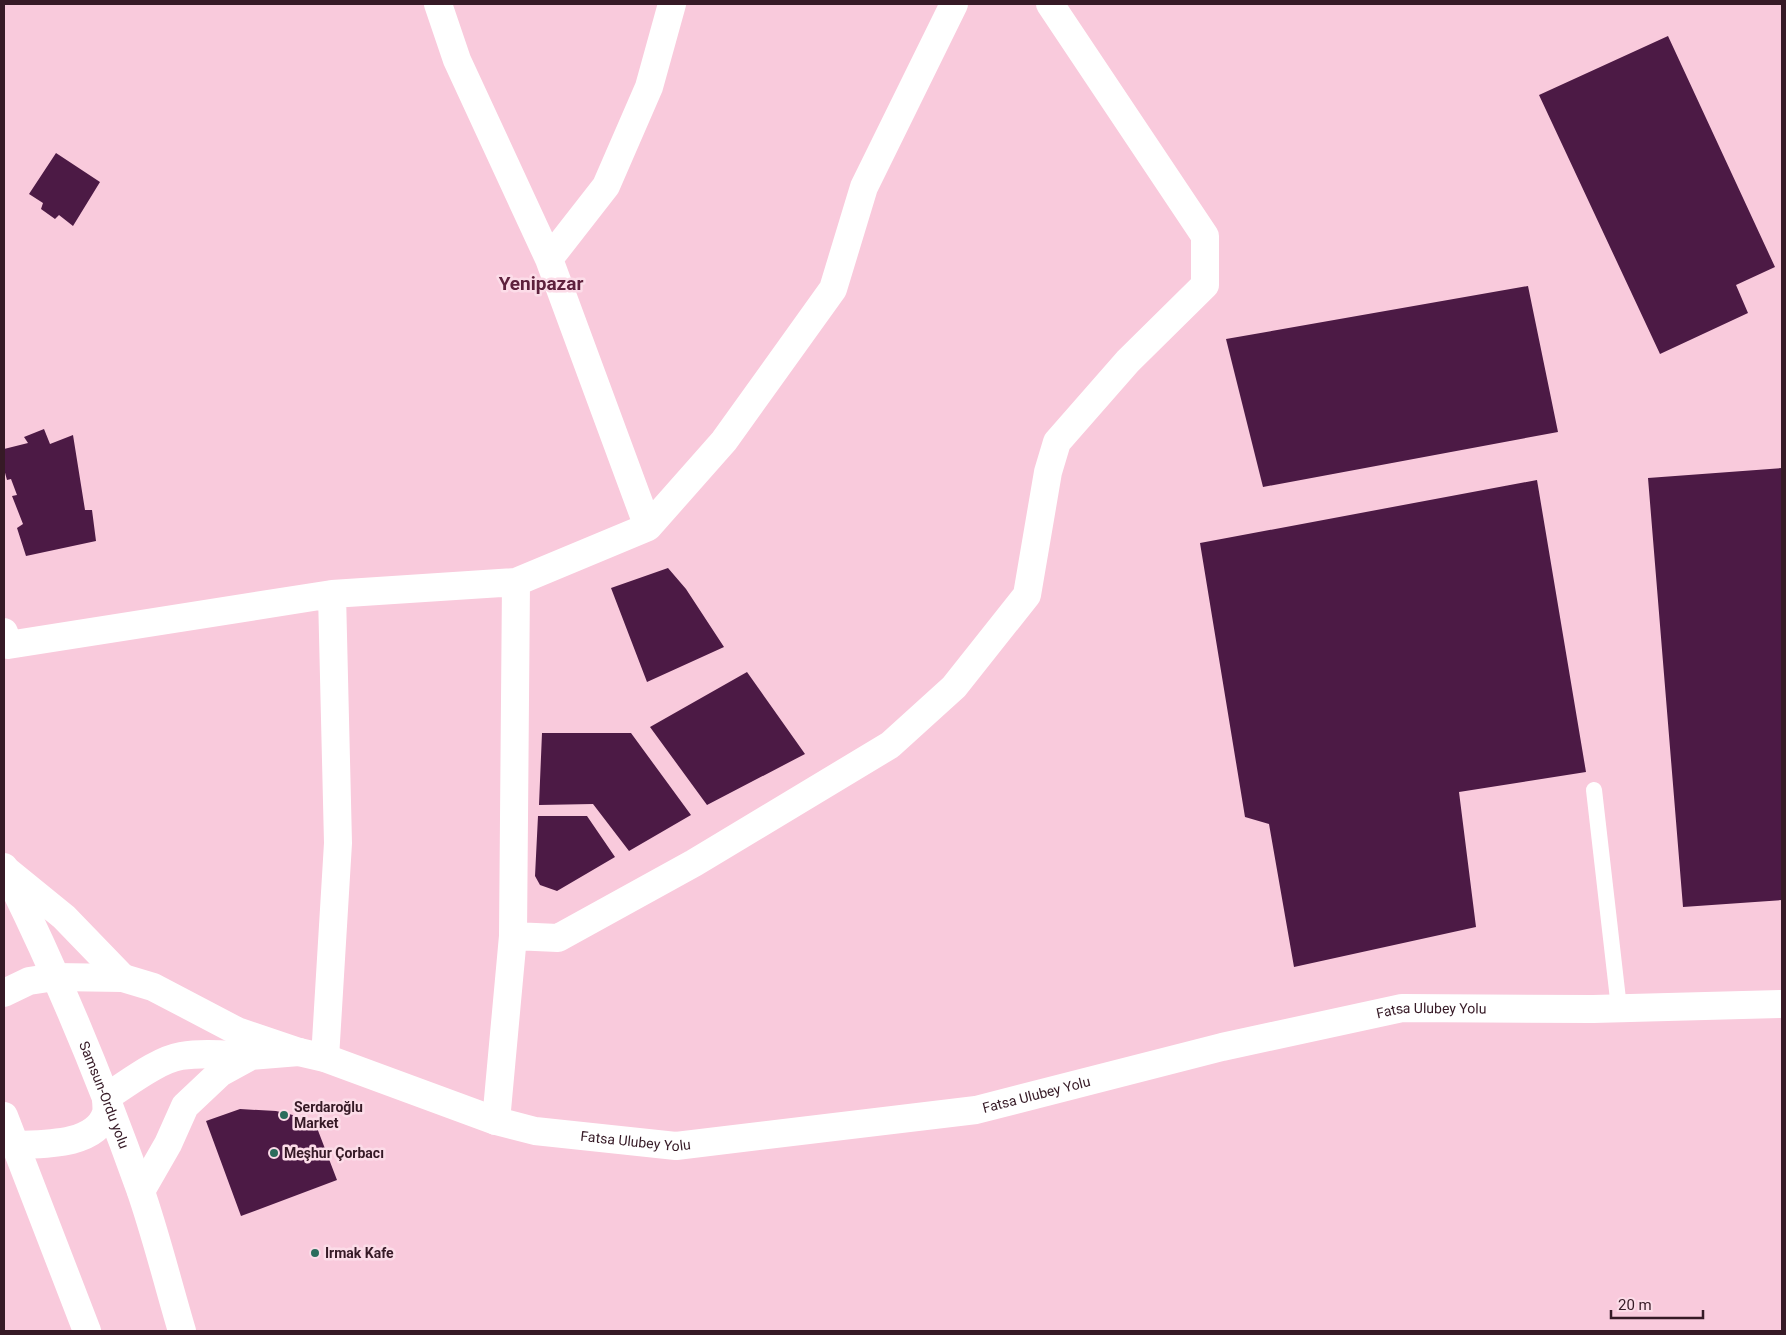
<svg xmlns="http://www.w3.org/2000/svg" width="1786" height="1335" font-family="Roboto,sans-serif">
  <style>
    .building { fill: #4c1a45 }
    .lines { fill: none; stroke-linecap: round; stroke-linejoin: round }
    .service { stroke: #fff; stroke-width: 16 }
    .minor { stroke: #fff; stroke-width: 28 }
    .secondary { stroke: #fff; stroke-width: 28 }
    .trunk { stroke: #fff; stroke-width: 28 }
    .poi-dot { fill: #2b6c5c; stroke: #fcdce8; stroke-width: 2 }
    .labels { text-anchor: middle; dominant-baseline: central; stroke-width: 5; stroke-linejoin: round; paint-order: stroke }
    .street-label { font-size: 14px; fill: #361a26; stroke: #fcdce8 }
    .poi-label { font-size: 14px; font-weight: bold; fill: #361a26; stroke: #fcdce8; text-anchor: start }
    .district-label { font-size: 19px; font-weight: bold; fill: #5e213d; stroke: #fcdce8 }
  </style>
  <rect width="100%" height="100%" fill="#f9cadc"/>
  <path class="building" d="M1668 36 1775 267 1736 285 1748 313 1660 354 1539 95Z
    M56 153 100 182 73 226 59 215 55 219 41 209 43 203 29 194Z
    M1528 286 1558 432 1263 487 1226 339Z
    M44 429 50 444 73 435 85 510H92L96 541 26 556 17 528 23 524 12 496 17 495 11 479 7 480 4 469V449L28 443 24 437Z
    M1782 468V900L1683 907 1648 478Z
    M1537 480 1586 772 1459 792 1476 927 1294 967 1269 824 1245 817 1200 543Z
    M668 568 686 589 724 647 647 682 611 588Z
    M747 672 805 754 707 805 650 727Z
    M542 733H631L691 815 629 851 593 804 539 805Z
    M538 816H587L615 857 557 891 540 885 535 876Z
    M240 1109 276 1111 314 1120 337 1180 241 1216 206 1121Z"/>
  <g class="lines">
    <path class="service" d="M1594 790 1619 1008"/>
    <path class="minor" d="M438 4 457 60 549 259 648 527
      M549 259 606 186 649 87 672 4
      M4 632 8 645 332 594 516 582 648 527 724 441 833 289 864 187 954 4
      M513 936 558 938 694 863 890 745 954 687 1027 595 1048 472 1057 442 1128 361 1205 285V236L1050 4
      M325 1058 338 843 332 594
      M496 1121 513 936 516 582"/>
    <g class="secondary">
      <path d="M5 869 64 917 123 978"/>
      <path id="s1" d="M55 977 123 978 153 987 237 1031 299 1052 325 1058 496 1121 535 1131 676 1146 976 1110 1222 1047 1402 1008 1593 1009 1782 1004"/>
    </g>
    <g class="trunk">
      <path id="s2" d="M4 867C56 971 101 1080 140 1189 156 1235 168 1284 182 1331"/>
      <path d="M4 993 29 981 55 977"/>
      <path d="M4 1116 87 1331"/>
      <path d="M16 1145C42 1144 96 1146 106 1113 107 1109 106 1102 106 1097 126 1085 157 1060 181 1056 204 1052 228 1055 251 1056"/>
      <path d="M141 1191 168 1144 185 1106 220 1073 251 1056 299 1052"/>
    </g>
  </g>
  <g class="poi-dot">
    <circle cx="284" cy="1115" r="5"/>
    <circle cx="274" cy="1153" r="5"/>
    <circle cx="315" cy="1253" r="5"/>
  </g>
  <g class="labels">
    <g class="street-label">
      <text stroke="none"><textPath href="#s1" startOffset="1420">Fatsa Ulubey Yolu</textPath></text>
      <text stroke="none"><textPath href="#s1" startOffset="1015">Fatsa Ulubey Yolu</textPath></text>
      <text stroke="none"><textPath href="#s2" startOffset="249">Samsun-Ordu yolu</textPath></text>
      <text stroke="none"><textPath href="#s1" startOffset="610">Fatsa Ulubey Yolu</textPath></text>
    </g>
    <g class="poi-label">
      <text x="294" y="1107">Serdaroğlu<tspan x="294" dy="16">Market</tspan></text>
      <text x="284" y="1153">Meşhur Çorbacı</text>
      <text x="325" y="1253">Irmak Kafe</text>
    </g>
    <g class="district-label">
      <text x="541" y="283">Yenipazar</text>
    </g>
  </g>
  <rect width="1786" height="1335" fill="none" stroke="#361a26" stroke-width="10"/>
  <path d="M1611 1310v8h92v-8" fill="none" stroke="#361a26" stroke-width="2.5"/>
  <text x="1618" y="1310" font-size="15" fill="#361a26" stroke="#fcdce8" stroke-width="4" paint-order="stroke">20 m</text>
</svg>
